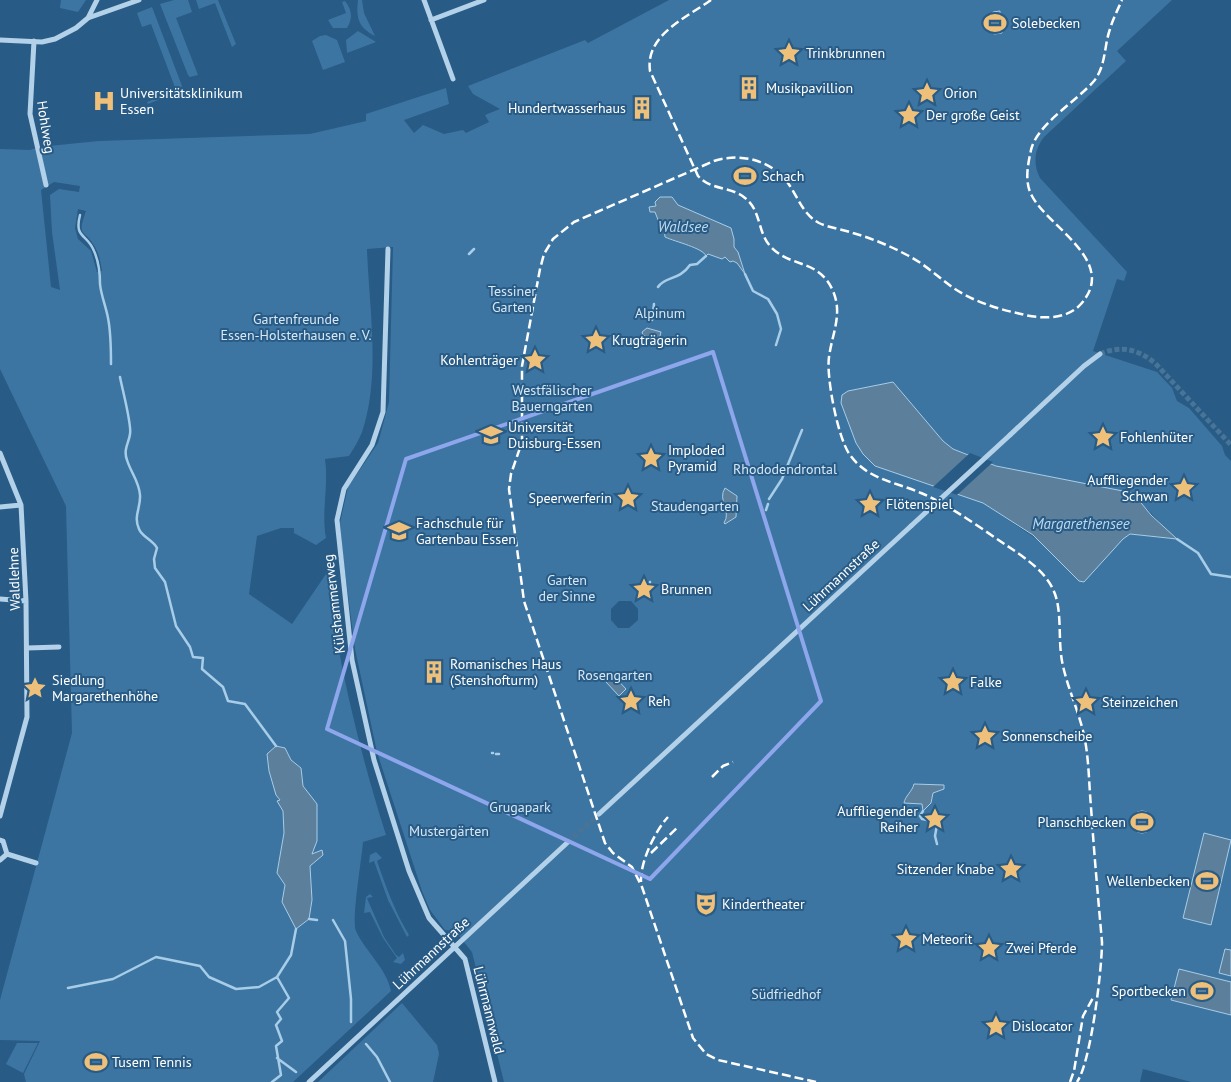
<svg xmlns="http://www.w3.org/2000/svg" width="1231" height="1082" font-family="'PT Sans',sans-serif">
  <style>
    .green { fill: #3d75a2; fill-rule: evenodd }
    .water { fill: #5c7f9c; stroke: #a7cde8 }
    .pier { fill: #285b85 }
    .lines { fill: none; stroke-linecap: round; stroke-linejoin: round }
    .stream { stroke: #a7cde8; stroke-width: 2.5 }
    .street-tunnel { stroke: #487497; stroke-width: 5; stroke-dasharray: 5 2.5; stroke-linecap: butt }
    .street { stroke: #b3d1e8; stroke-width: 5 }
    .rail { stroke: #fff; stroke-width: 2.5; stroke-dasharray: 9 4; stroke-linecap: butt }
    .street-bridge { stroke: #b3d1e8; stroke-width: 5 }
    .marked { fill: none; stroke: #8ea6ec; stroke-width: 4; stroke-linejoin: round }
    .labels { text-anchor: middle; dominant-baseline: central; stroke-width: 4; stroke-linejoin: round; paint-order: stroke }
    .poi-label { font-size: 14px; fill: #fff; stroke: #285b85; text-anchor: start }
    .street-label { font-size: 14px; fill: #fff; stroke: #285b85 }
    .park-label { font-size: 14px; fill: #d6e8f6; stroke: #285b85 }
    .water-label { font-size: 15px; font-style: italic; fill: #bedaef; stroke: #285b85 }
  </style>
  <rect width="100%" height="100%" fill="#285b85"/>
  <path class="green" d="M61 0H86L78 12 60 8Z
    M174 0H188L192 12 176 18 198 75 190 77 188 75 160 4Z
    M196 0H218L236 44 232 47 215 3 199 9Z
    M358 0H362L364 13 375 36C358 27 356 18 358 0Z
    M669 0H1172L1117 51 1126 61 1044 137C1034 150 1033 164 1040 178L1127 272 1124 281 1117 279 1093 351 1157 372 1172 388 1177 401 1189 408 1222 446 1225 455 1231 461V1082H1191L1143 1069 1140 1082H504L472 952 455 931 445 930 430 910 422 891 377 752 355 649 343 556 340 523 348 487 378 443 389 402 393 247 367 249C369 308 381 375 362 432 359 440 354 448 349 456L325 459C329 485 321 512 326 538L316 545 294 533V528H281L257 536 249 594 292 624 326 574 329 562C332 586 332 611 336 635 348 702 365 769 386 835L363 842C362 857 351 922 356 931 365 951 387 969 391 991L293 1082H26L24 1074 40 1041 0 1040V1000L72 733 66 506 0 369V149L30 150 39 147 99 141 310 134 366 121V114L446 88 449 104 404 120 414 133 423 125 444 134 463 130 466 133 489 122 485 115 500 109 473 94 468 86 585 40 588 43ZM54 182 80 186 79 192 59 189 50 195 52 232 60 290 51 287 41 190ZM78 209 86 211C76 239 85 228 95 247 99 254 101 264 102 271L97 272 91 251 78 239 75 228ZM893 382 943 441 953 449 996 466 1037 474 1146 508 1176 539 1130 534 1123 539 1041 542 983 503 954 492 848 391ZM619 601H631L638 609V620L629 628H618L611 620V609ZM276 746 285 748 291 760 301 768 303 786 317 804 310 866 312 900 309 918 296 929 282 902 285 885 277 873 284 833 283 811 269 772 267 754Z
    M345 1C352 10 353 18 347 28H333L328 20 346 13 342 2Z
    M152 7 182 86 178 92 148 104 147 102 176 90 151 24 142 27 137 13Z
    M358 31 376 42 347 53 346 40Z
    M326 35 337 40 345 62 323 70 312 41 320 36Z
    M376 852 382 858 377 861C386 887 395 912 409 935L407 937 388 900 374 861 369 863 370 855Z
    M370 894 373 897 367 898 369 903 384 937 396 955 399 957 403 953 405 960 401 964 393 962 397 958 383 938 370 912 364 913 366 897Z
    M402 1003 437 1045 439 1054 433 1082H318Z
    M17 1043H38L23 1073 6 1064Z"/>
  <path class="water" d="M1000 11V18L1006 19 1007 22 1003 23 1002 33 994 34 984 22 987 16H991L993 12Z
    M660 197H672L678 205 731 228 734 239V247L738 252 745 274 737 263 733 261 730 262 725 257 722 259 708 254 706 256C703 248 676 242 665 237L664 228 660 225 655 212H650L649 207 656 206 655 202Z
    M647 328 661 332 659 340 656 342 643 335 642 332Z
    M893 382 943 441 953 449 996 466 1133 493 1151 515 1177 539 1130 534 1123 539 1084 582 1079 581 1033 535 983 503 875 466 863 454 856 443 841 403 842 395 848 391Z
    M725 488 737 496 736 517 725 524 724 523C732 511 717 500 725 488Z
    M613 675 626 689 619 696 606 682Z
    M276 746 285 748 291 760 301 768 303 786 317 804V841L312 854 322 850 323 855 310 866 312 900 309 919 296 929 282 902 285 885 277 873 284 833 283 811 277 801 280 800 276 795 269 771 267 754Z
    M914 784 944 785V789L933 793 931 803 923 811 922 804 904 803C905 796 912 792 914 784Z
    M1131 822a11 11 0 1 1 22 0a11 11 0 1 1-22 0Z
    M1204 833 1231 840 1211 925 1183 918Z
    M1225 949 1231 950V976L1219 973Z
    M1179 969 1231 982V1015L1171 1000Z"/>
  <path class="pier" d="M970 453 993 462 957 495 933 487Z"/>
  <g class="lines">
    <path class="stream" d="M80 215C74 239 87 233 94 251 99 262 100 273 100 284 101 295 106 307 108 318 111 333 111 348 111 364
      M469 254 474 249
      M745 274 753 291 768 299 777 314 781 329 776 345
      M658 287C665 276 679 281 690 265L697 264 706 256
      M652 320 654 304
      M120 377C122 388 132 425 130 434 129 443 123 449 127 460 131 473 139 481 140 495 141 508 133 516 139 529 142 537 153 540 157 548L154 559 155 568 165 582 176 626 190 647 193 657 203 658 202 669 223 687 228 701 245 704 276 746
      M769 499 782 479 802 430
      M766 510 768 504
      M1177 539 1198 553 1211 574 1231 577
      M644 589 649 590 650 582
      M492 753H493
      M496 754H499
      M923 811 920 816 922 819 933 821 937 825 935 836 937 844
      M309 919 317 920
      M333 920 345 941 351 999V1022
      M68 988 113 979 156 957 200 966 209 977 236 989 259 987 277 977
      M366 1044 377 1057 390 1082
      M277 1058 296 1072
      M272 1082 281 1075 276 1046 282 1041 276 1025 281 1019 277 1012 289 998 277 977 291 955 296 929"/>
    <path class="street-tunnel" d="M1100 354C1122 345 1137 349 1155 363L1231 445
      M568 842 599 814"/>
    <path class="street" d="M424 0 453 79
      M88 18 97 0
      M431 20 484 0
      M0 40 42 42 55 39 76 28 88 18 139 0
      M34 41 30 114 46 185
      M388 249 383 412 372 445 344 489 337 520 352 660 374 760 409 871 429 918 465 959 495 1082
      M1010 435 1084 366 1100 354
      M0 453 21 505 26 601 27 717 0 816
      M0 507 21 505
      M0 599 26 601
      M27 648 59 647
      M599 814 911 526
      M0 840 3 841 7 854 0 860
      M7 854 36 863
      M309 1082 568 842"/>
    <path class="rail" d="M711 0C686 18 645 35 650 71L698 176C712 191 731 186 745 198 762 211 757 234 772 248 792 268 819 259 833 291 843 314 832 334 829 357 826 377 838 439 850 455 868 480 896 482 921 493 953 507 983 530 1012 549 1028 560 1048 574 1055 594 1062 614 1058 639 1062 661 1067 688 1080 713 1085 740 1089 762 1089 785 1091 807 1094 852 1098 897 1102 942 1102 969 1091 1062 1077 1082
      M712 777 723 766 733 762
      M651 853 678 827
      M641 882C640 862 655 831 668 817
      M816 1082 718 1060 706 1054 693 1038 642 887 632 867 613 853 605 843 524 601 509 489 511 474 522 442V366L540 269 544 254 553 239 574 222 714 161C742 152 774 161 790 186 799 200 804 215 819 223 829 228 842 229 853 233 871 238 890 246 907 255 925 264 939 278 955 289 975 302 998 309 1021 314 1040 319 1066 320 1080 305 1120 262 1048 227 1032 196 1024 182 1028 164 1031 150 1037 124 1077 101 1094 81 1106 66 1104 46 1110 29 1113 19 1118 9 1122 0
      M1070 1082 1074 1071 1083 1016 1094 996"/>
    <path class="street-bridge" d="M911 526 1010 435"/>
  </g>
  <path class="marked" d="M713 352 821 701 650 879 327 729 406 459Z"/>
  <defs>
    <symbol id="stadium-bare" viewBox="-9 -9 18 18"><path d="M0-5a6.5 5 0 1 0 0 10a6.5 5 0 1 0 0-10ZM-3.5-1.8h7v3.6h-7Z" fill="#efc079" stroke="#285b85" stroke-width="2.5" paint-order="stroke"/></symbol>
    <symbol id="sight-bare" viewBox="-9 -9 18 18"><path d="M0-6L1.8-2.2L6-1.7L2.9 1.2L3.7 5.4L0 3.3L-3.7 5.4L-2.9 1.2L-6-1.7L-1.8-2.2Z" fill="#efc079" stroke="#285b85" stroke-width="2.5" paint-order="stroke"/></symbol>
    <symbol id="building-bare" viewBox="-9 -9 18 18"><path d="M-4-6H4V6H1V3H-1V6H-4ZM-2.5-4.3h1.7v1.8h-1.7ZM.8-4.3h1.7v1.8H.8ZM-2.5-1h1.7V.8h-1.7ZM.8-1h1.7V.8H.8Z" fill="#efc079" stroke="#285b85" stroke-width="2.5" paint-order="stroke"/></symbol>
    <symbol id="hospital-bare" viewBox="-9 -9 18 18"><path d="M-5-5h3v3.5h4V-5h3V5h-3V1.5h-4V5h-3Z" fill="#efc079" stroke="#285b85" stroke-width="2.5" paint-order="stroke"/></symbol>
    <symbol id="university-bare" viewBox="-9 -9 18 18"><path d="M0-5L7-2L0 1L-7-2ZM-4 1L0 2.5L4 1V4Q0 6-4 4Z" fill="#efc079" stroke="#285b85" stroke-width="2.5" paint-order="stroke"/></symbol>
    <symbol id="theatre-bare" viewBox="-9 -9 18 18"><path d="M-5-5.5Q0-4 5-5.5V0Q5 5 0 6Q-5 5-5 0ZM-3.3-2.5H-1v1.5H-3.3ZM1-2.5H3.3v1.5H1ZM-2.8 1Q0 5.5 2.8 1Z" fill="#efc079" stroke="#285b85" stroke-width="2.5" paint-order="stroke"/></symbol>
  </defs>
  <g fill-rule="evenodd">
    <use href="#stadium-bare" x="979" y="7" width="32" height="32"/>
    <use href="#sight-bare" x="773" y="37" width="32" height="32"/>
    <use href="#building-bare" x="733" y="72" width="32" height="32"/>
    <use href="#sight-bare" x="911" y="77" width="32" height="32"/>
    <use href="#hospital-bare" x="88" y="85" width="32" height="32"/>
    <use href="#building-bare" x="626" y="92" width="32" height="32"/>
    <use href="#sight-bare" x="893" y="99" width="32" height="32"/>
    <use href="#stadium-bare" x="729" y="160" width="32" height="32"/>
    <use href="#sight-bare" x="580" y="324" width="32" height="32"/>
    <use href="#sight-bare" x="519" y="344" width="32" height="32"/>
    <use href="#university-bare" x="475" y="419" width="32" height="32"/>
    <use href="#sight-bare" x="1087" y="421" width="32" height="32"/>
    <use href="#sight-bare" x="635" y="442" width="32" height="32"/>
    <use href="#sight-bare" x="1168" y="472" width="32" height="32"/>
    <use href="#sight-bare" x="612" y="482" width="32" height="32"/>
    <use href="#sight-bare" x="854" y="488" width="32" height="32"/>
    <use href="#university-bare" x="383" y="515" width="32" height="32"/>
    <use href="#sight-bare" x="628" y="573" width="32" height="32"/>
    <use href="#building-bare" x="418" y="656" width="32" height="32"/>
    <use href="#sight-bare" x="937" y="666" width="32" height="32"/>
    <use href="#sight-bare" x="19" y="672" width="32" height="32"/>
    <use href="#sight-bare" x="615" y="685" width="32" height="32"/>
    <use href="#sight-bare" x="1070" y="686" width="32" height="32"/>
    <use href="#sight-bare" x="969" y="720" width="32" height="32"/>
    <use href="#sight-bare" x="919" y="803" width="32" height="32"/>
    <use href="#stadium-bare" x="1126" y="806" width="32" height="32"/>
    <use href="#sight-bare" x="995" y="853" width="32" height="32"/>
    <use href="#stadium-bare" x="1191" y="865" width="32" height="32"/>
    <use href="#theatre-bare" x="690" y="888" width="32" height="32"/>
    <use href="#sight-bare" x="890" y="923" width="32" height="32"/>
    <use href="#sight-bare" x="973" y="932" width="32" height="32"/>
    <use href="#stadium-bare" x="1186" y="975" width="32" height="32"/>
    <use href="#sight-bare" x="980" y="1010" width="32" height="32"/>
    <use href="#stadium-bare" x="80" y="1046" width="32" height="32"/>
  </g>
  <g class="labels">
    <g class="poi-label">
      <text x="1012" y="23">Solebecken</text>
      <text x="806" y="53">Trinkbrunnen</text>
      <text x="766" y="88">Musikpavillion</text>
      <text x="120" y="93">Universitätsklinikum<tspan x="120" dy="16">Essen</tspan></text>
      <text x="944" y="93">Orion</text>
      <text x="626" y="108" text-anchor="end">Hundertwasserhaus</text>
      <text x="926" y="115">Der große Geist</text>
      <text x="762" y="176">Schach</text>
      <text x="612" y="340">Krugträgerin</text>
      <text x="518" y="360" text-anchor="end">Kohlenträger</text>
      <text x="508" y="427">Universität<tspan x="508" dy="16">Duisburg-Essen</tspan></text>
      <text x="1120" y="437">Fohlenhüter</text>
      <text x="668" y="450">Imploded<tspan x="668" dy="16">Pyramid</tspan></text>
      <text x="1168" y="480" text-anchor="end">Auffliegender<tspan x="1168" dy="16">Schwan</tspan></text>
      <text x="612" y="498" text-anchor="end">Speerwerferin</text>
      <text x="886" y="504">Flötenspiel</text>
      <text x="416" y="523">Fachschule für<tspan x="416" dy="16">Gartenbau Essen</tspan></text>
      <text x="661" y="589">Brunnen</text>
      <text x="450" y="664">Romanisches Haus<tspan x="450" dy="16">(Stenshofturm)</tspan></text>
      <text x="52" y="680">Siedlung<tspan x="52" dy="16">Margarethenhöhe</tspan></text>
      <text x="970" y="682">Falke</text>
      <text x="648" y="701">Reh</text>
      <text x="1102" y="702">Steinzeichen</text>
      <text x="1002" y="736">Sonnenscheibe</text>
      <text x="918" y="811" text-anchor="end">Auffliegender<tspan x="918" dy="16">Reiher</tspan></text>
      <text x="1126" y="822" text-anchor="end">Planschbecken</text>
      <text x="994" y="869" text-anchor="end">Sitzender Knabe</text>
      <text x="1190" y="881" text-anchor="end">Wellenbecken</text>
      <text x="722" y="904">Kindertheater</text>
      <text x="922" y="939">Meteorit</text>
      <text x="1006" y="948">Zwei Pferde</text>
      <text x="1186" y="991" text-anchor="end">Sportbecken</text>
      <text x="1012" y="1026">Dislocator</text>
      <text x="112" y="1062">Tusem Tennis</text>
    </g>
    <g class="street-label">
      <text transform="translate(46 127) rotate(81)">Hohlweg</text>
      <text transform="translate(841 575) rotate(-43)">Lührmannstraße</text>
      <text transform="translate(14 579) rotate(-92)">Waldlehne</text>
      <text transform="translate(334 604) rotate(-97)">Külshammerweg</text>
      <text transform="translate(431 953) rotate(-43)">Lührmannstraße</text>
      <text transform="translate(489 1010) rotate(76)">Lührmannwald</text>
    </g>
    <g class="park-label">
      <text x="512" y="291">Tessiner<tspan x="512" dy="16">Garten</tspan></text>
      <text x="660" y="313">Alpinum</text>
      <text x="296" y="319">Gartenfreunde<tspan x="296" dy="16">Essen-Holsterhausen e. V.</tspan></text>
      <text x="552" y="390">Westfälischer<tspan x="552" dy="16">Bauerngarten</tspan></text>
      <text x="785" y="469">Rhododendrontal</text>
      <text x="695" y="506">Staudengarten</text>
      <text x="567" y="580">Garten<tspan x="567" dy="16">der Sinne</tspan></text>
      <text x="615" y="675">Rosengarten</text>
      <text x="520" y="807">Grugapark</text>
      <text x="449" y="831">Mustergärten</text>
      <text x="786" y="994">Südfriedhof</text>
    </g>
    <g class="water-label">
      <text x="683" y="226">Waldsee</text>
      <text x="1081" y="523">Margarethensee</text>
    </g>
  </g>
</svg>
